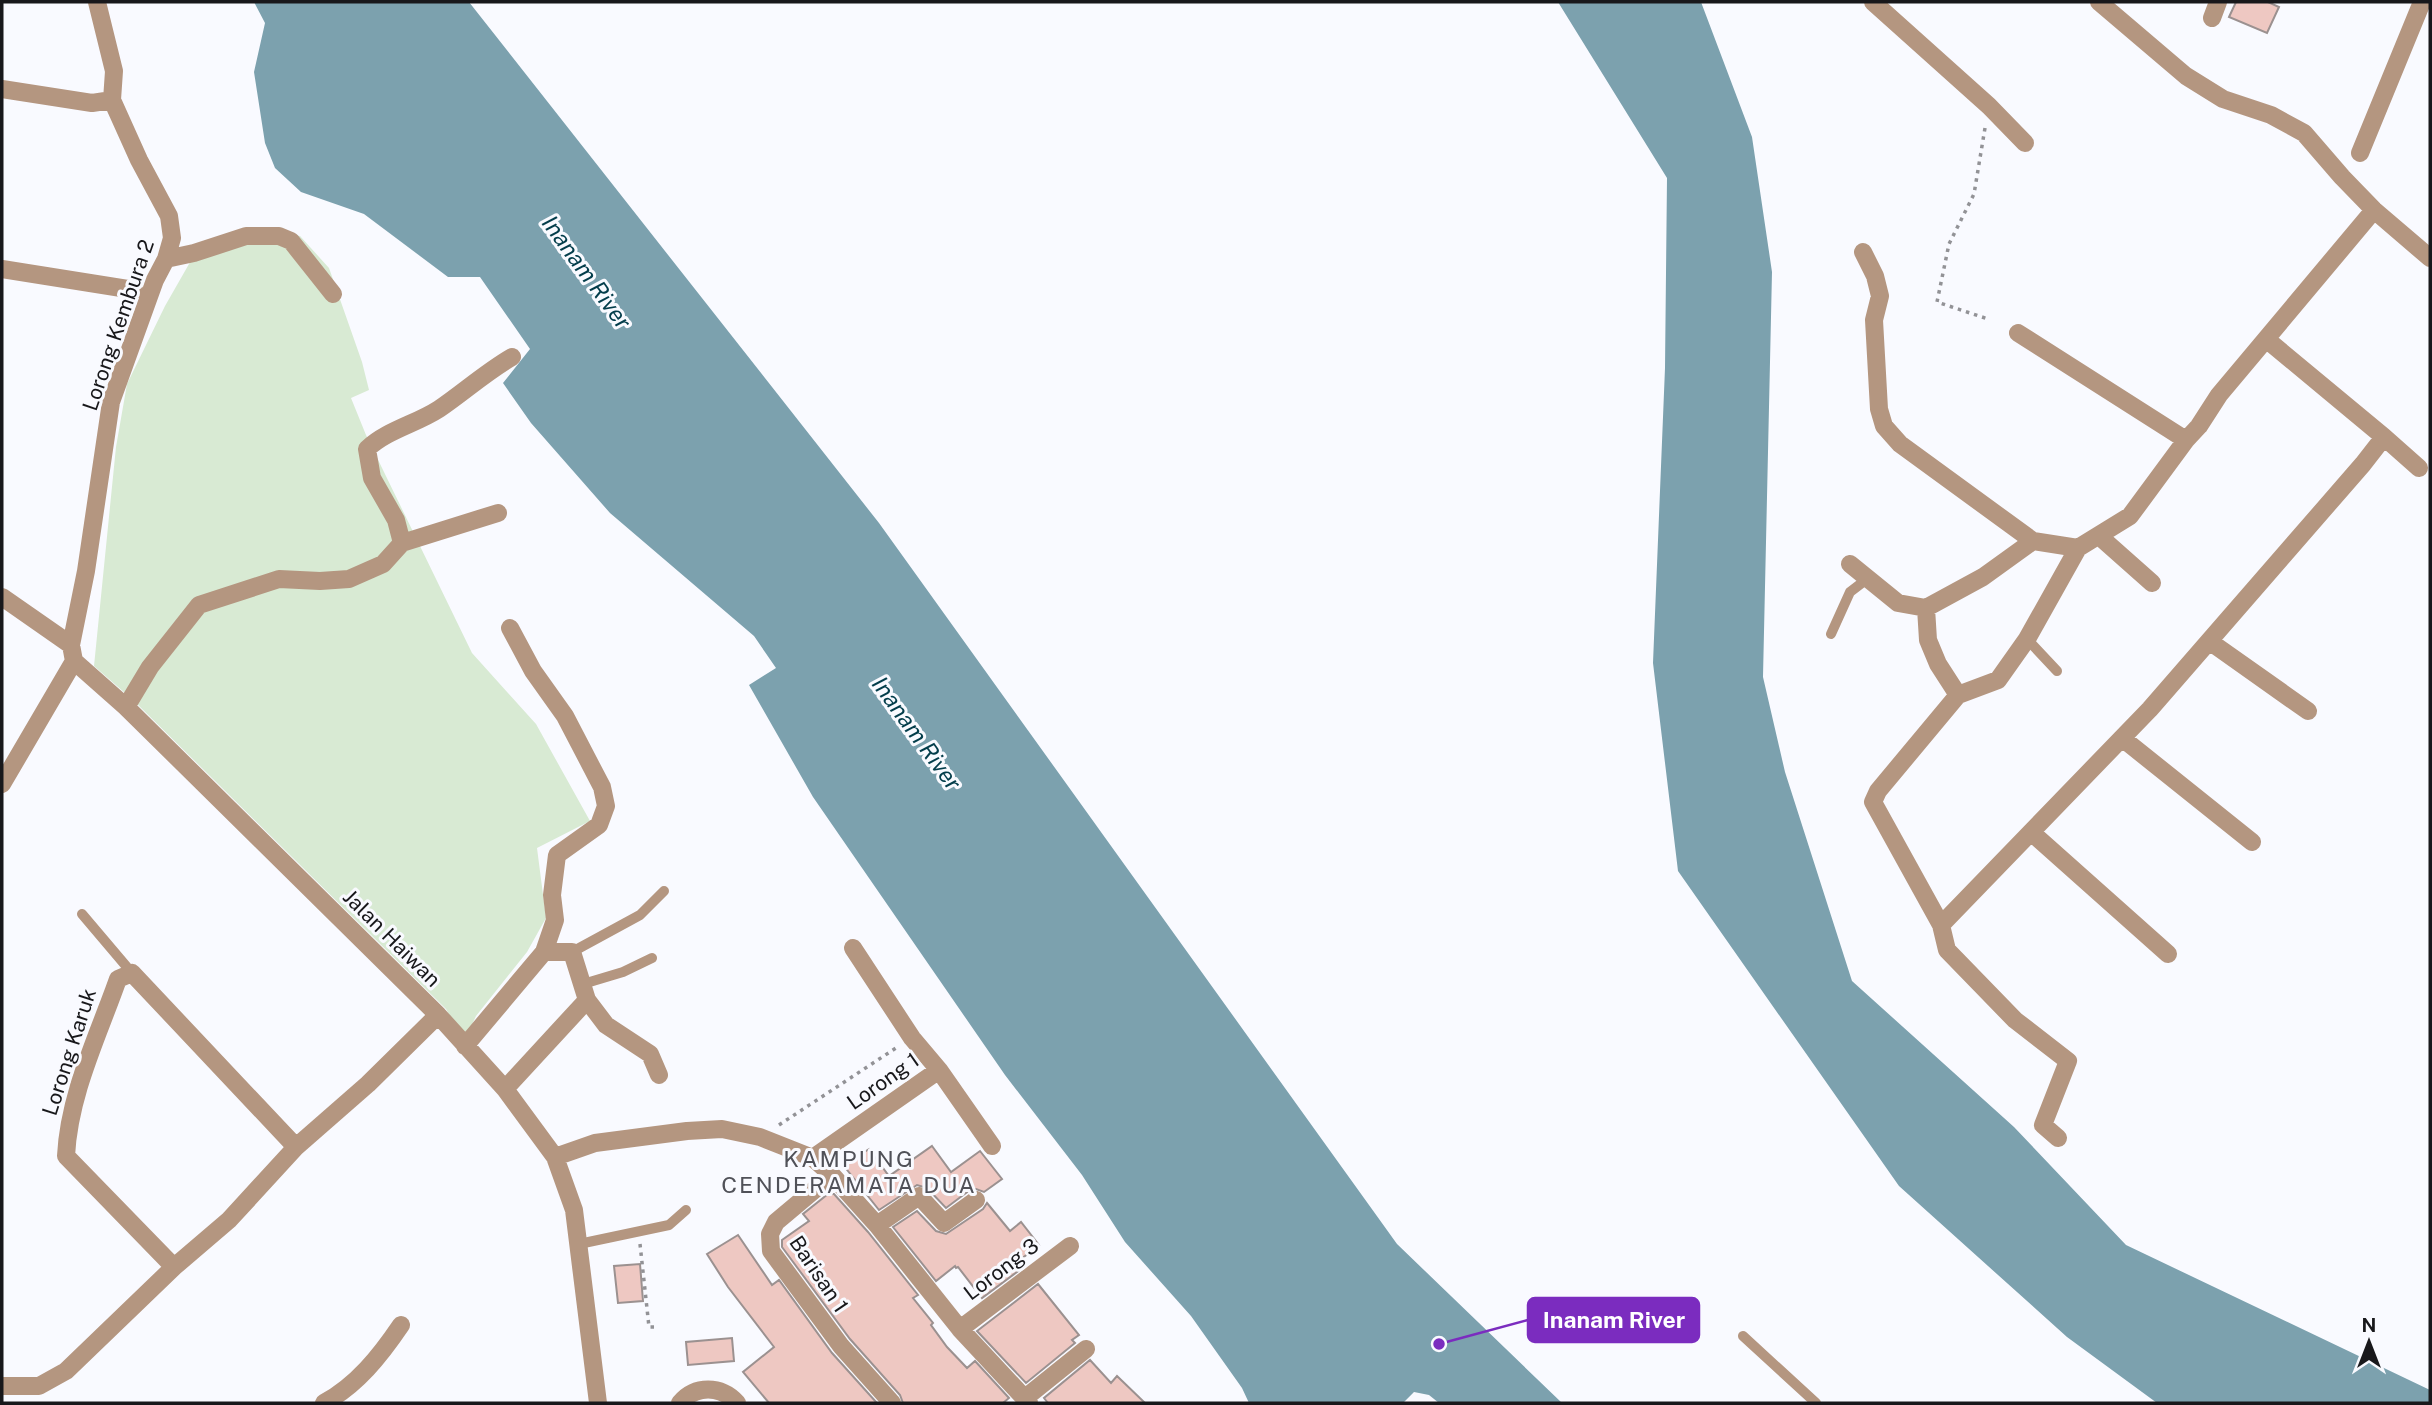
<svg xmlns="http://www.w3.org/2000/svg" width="2432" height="1405" font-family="'Public Sans',sans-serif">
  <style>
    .green { fill: #d8ead3 }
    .water { fill: #7ca1ae }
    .building { fill: #eec8c2; stroke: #9b9190; stroke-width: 2 }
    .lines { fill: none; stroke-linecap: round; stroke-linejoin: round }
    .path { stroke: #929296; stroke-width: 3.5; stroke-dasharray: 3.5 5; stroke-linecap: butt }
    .lane { stroke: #b49680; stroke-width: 10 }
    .street { stroke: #b49680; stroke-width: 18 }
    .labels { text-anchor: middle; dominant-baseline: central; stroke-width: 6; stroke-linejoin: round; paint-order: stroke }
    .street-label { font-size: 21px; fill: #18181b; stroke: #f9faff }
    .water-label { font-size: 23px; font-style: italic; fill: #033d4b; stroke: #f9faff }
    .neighbourhood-label { font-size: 23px; letter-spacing: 2px; fill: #505158; stroke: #f9faff }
    .leader { fill: none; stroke: #7b2cbf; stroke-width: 2.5 }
    .callout-dot { fill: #7b2cbf; stroke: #f9faff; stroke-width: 2.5 }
    .callout { fill: #7b2cbf; stroke: #7b2cbf; stroke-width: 2.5 }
    .callout-label { font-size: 23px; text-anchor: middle; font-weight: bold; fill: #fff }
  </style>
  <rect width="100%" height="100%" fill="#f9faff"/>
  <path class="green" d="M268 231 300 236 329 268 362 362 369 390 351 398 366 435 472 653 536 724 590 821 537 848 546 918 527 952 476 1016 464 1041 446 1009 133 700 94 666 116 447 127 384 165 306 193 257Z"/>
  <path class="water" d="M254 2H469L879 523 1397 1244 1562 1403H1439L1429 1395 1414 1392 1403 1403H1249L1242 1388 1191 1316 1125 1242 1082 1175 1005 1075 813 797 749 685 776 668 754 636 610 513 531 423 503 383 530 349 480 277H448L364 214 301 192 275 168 265 143 254 72 265 23Z
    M1558 2H1701L1752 137 1772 272 1763 677 1785 772 1852 981 2014 1127 2126 1245 2430 1390V1403H2157L2067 1337 1899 1186 1678 871 1653 663 1665 368 1667 178Z"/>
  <path class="building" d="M2236 2H2268L2279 7 2267 33 2229 17Z
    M932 1146 951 1172 980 1151 1002 1179 984 1192 976 1189 970 1190 946 1208 927 1188 917 1185 879 1210 844 1166 869 1149 889 1176Z
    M828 1194H834L868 1232 918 1295 913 1298 933 1323 931 1325 947 1347 967 1368 975 1361 1009 1398 1003 1403H903L900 1395 850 1339 782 1247V1240L809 1221 803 1214Z
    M987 1203 1010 1231 1021 1222 1039 1245 1020 1260 1025 1266 982 1298 958 1267 956 1268 955 1266 936 1281 893 1227 917 1211 936 1231 946 1234 983 1209Z
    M738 1235 772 1285 779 1280 832 1353 877 1403H769L743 1372 774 1347 728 1287 707 1254Z
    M640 1264 643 1301 618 1303 614 1266Z
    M1038 1284 1079 1335 1072 1340 1075 1343 1026 1383 977 1331Z
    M732 1338 734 1361 688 1365 686 1342Z
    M1090 1360 1111 1383 1117 1376 1145 1403H1048L1044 1398Z"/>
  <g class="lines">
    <path class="path" d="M1985 128 1974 194 1949 244 1937 302 1988 319
      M779 1125 899 1046
      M640 1244 649 1327H656"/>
    <path class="lane" d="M1831 634 1850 592 1867 579
      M2027 639 2057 671
      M82 914 132 973
      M572 952 640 915 664 891
      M583 984 623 972 652 958
      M579 1244 669 1225 686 1210
      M1743 1336 1816 1403"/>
    <path class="street" d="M1873 2 1989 106 2025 143
      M2099 2 2186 76 2223 99 2271 115 2304 133 2342 177 2374 210 2430 258
      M2212 18 2218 2
      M2 89 92 103 112 100
      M2360 153 2422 2
      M1863 252 1875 276 1880 296 1874 320 1879 409 1884 426 1900 444 2033 541 2078 548 2130 516 2186 440 2199 426 2219 395 2374 210
      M166 259 194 253 246 236H279L291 241 333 294
      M2 269 134 290
      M2018 333 2186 440
      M2384 437 2419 468
      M2099 536 2152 583
      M2033 541 1983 577 1926 608 1928 640 1938 664 1958 695 1998 680 2027 639 2078 548
      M402 543 498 513
      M1850 564 1898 603 1926 608
      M2 597 71 645 74 661 126 707 438 1015 505 1089 555 1157 574 1210 598 1403
      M2209 641 2308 711
      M71 645 86 571 111 402 155 280 166 259 172 238 169 216 139 160 112 100 114 71 97 2
      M1958 695 1878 791 1873 802 1941 925 2150 709 2363 464 2384 437 2266 339
      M126 707 150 667 199 605 279 579 320 581 349 579 383 564 402 543 396 520 372 478 367 449C387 430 416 424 439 409 464 392 486 372 512 357
      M2122 738 2252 842
      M2 784 74 661
      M2031 832 2168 954
      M1941 925 1947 950 2015 1020 2068 1061 2043 1125 2058 1138
      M853 948 912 1038 939 1070
      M544 952H572L587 1000 606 1025 650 1054 659 1075
      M465 1046 544 952 555 920 552 895 557 855 599 825 606 806 602 787 565 716 533 671 510 628
      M505 1089 587 1000
      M555 1157 595 1143 687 1131 722 1129 760 1137 813 1158 832 1175 877 1225 960 1329 1029 1403
      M813 1158 939 1070 992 1146
      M832 1175 776 1222 770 1234 771 1251 841 1346 892 1403
      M877 1225 919 1196 944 1223 976 1200
      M174 1267 66 1156C69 1094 98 1036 118 979L132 973 296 1147
      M960 1329 1070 1246
      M2 1386H39L66 1371 174 1267 229 1220 296 1147 368 1084 438 1015
      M1025 1398 1086 1349
      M324 1403C357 1385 380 1356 401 1325
      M680 1403C695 1385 721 1385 737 1403"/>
  </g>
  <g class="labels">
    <g class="street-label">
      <text transform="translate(118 325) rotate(-71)">Lorong Kembura 2</text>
      <text transform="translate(392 938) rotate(45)">Jalan Haiwan</text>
      <text transform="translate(69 1052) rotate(-72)">Lorong Karuk</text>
      <text transform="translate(883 1081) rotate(-35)">Lorong 1</text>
      <text transform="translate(1001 1269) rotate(-37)">Lorong 3</text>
      <text transform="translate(819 1274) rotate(56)">Barisan 1</text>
    </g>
    <g class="water-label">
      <text transform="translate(587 272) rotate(54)">Inanam River</text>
      <text transform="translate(917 733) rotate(54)">Inanam River</text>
    </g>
    <g class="neighbourhood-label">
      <text x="849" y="1158">KAMPUNG<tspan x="849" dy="26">CENDERAMATA DUA</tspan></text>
    </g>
  </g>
  <path class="leader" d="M1439 1344L1528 1320"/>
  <circle class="callout-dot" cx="1439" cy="1344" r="7"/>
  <rect class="callout" x="1528" y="1298" width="171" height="44" rx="7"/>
  <g class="callout-label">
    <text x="1614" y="1328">Inanam River</text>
  </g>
  <rect width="2432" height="1405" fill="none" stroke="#18181b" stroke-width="7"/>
  <g transform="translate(2369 1342)" stroke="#f9faff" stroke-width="5" paint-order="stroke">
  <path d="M0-5L12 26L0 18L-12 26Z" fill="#18181b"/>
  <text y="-10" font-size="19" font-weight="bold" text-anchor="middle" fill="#18181b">N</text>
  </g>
</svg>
